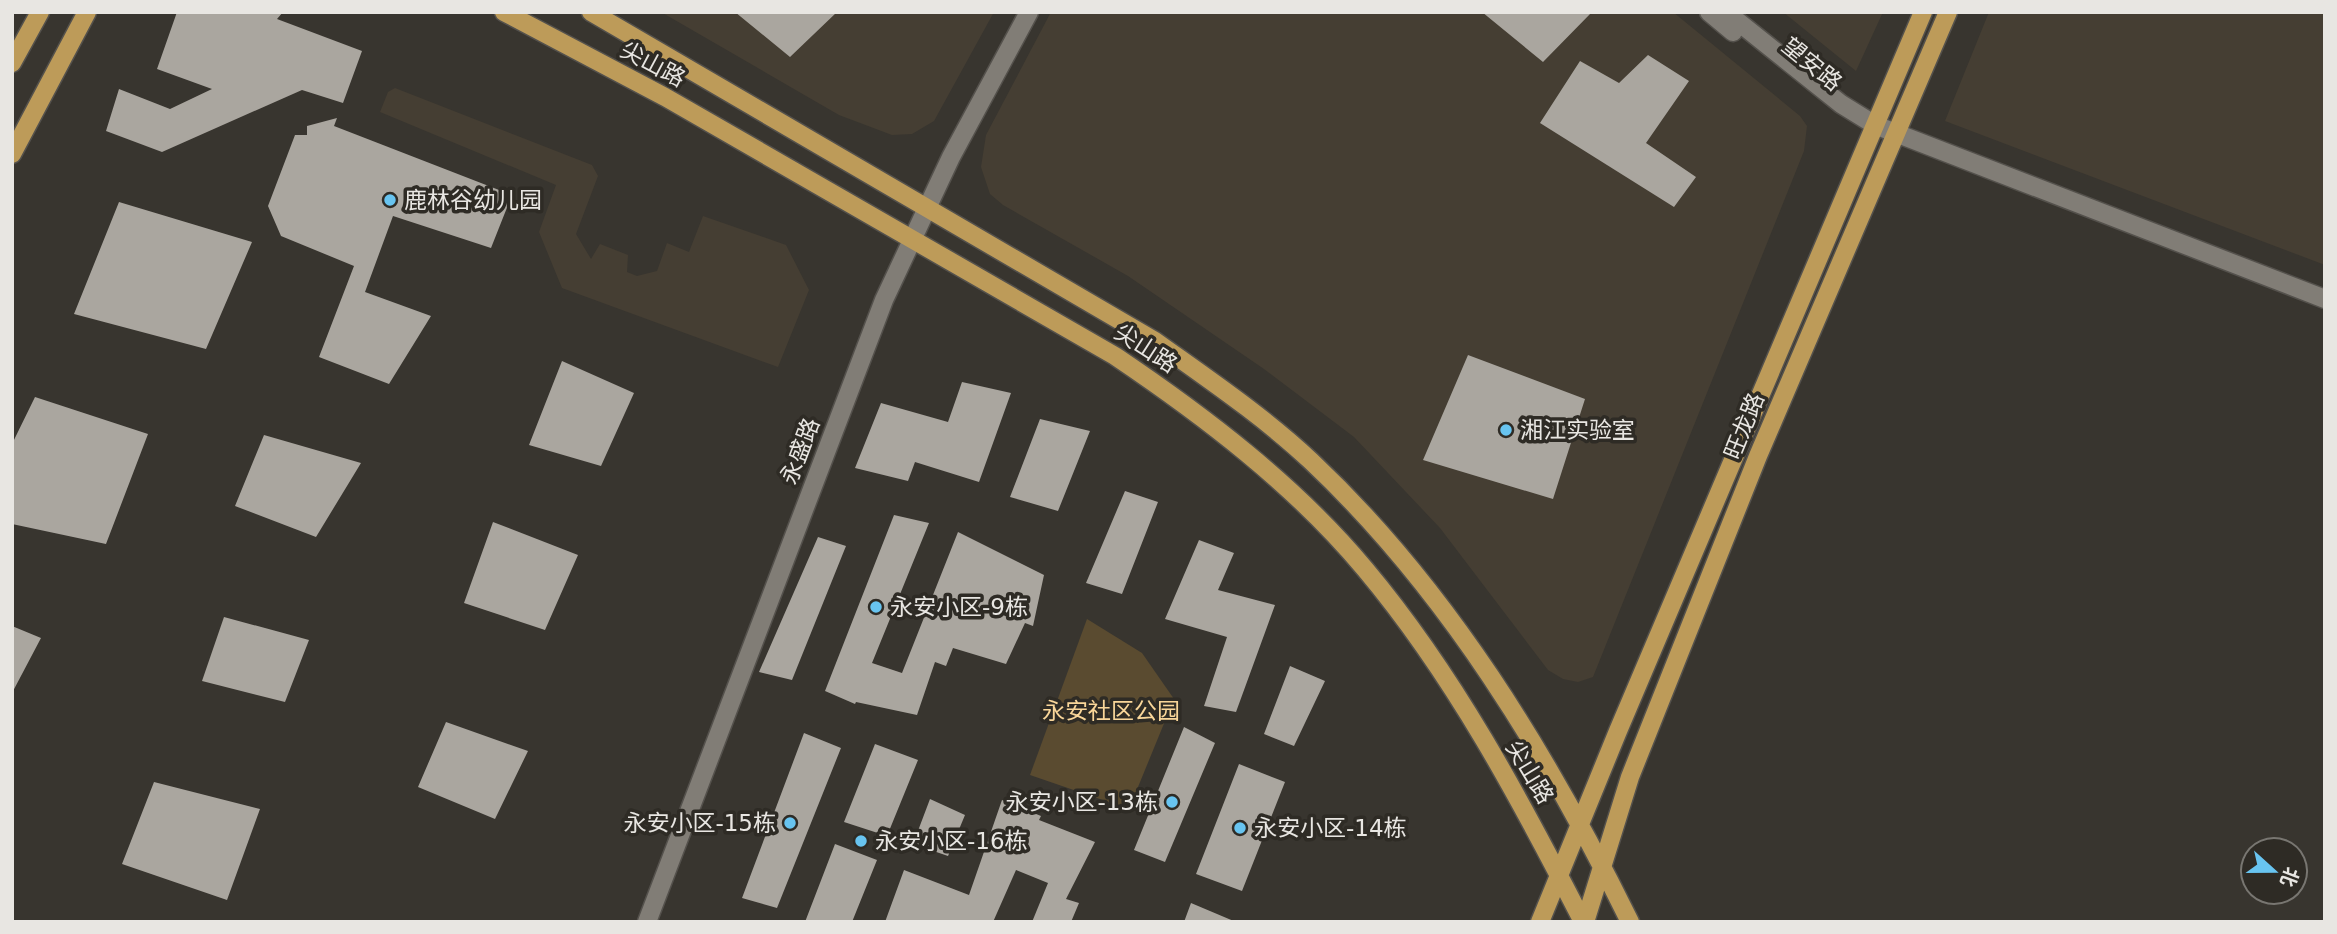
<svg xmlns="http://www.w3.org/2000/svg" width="2337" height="934" font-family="'DejaVu Sans','Noto Sans SC',sans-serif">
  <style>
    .built { fill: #453e33 }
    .green { fill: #5a4b30 }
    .building { fill: #aaa69f }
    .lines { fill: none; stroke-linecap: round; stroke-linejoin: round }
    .minor-casing { stroke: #54514c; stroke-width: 21 }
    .major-casing { stroke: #54514c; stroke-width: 21 }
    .minor { stroke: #817d76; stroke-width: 18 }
    .major { stroke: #bd9b59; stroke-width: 18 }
    .poi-dot { fill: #68c4f0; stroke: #2e2b25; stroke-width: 2.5 }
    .labels { text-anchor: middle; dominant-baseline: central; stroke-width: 7; stroke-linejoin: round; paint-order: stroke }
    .street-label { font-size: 23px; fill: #e8e6e2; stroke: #2e2b25 }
    .poi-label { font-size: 23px; fill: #e8e6e2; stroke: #2e2b25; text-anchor: start }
    .park-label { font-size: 23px; fill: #f9d699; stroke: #2e2b25 }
  </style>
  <rect width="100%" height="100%" fill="#38352f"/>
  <path class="built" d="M661 12H994L934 121 912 134 892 135 839 115Z
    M1051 12H1673L1800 116 1807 126 1804 151 1593 677 1578 682 1563 679 1548 670 1440 528 1354 437 1264 369 1128 276 1003 205 990 194 981 167 986 135Z
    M1783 12H1883L1856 71Z
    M1989 12H2325V265L1945 121Z
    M395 88 592 165 598 176 576 234 591 259 600 244 628 255 627 272 637 276 657 271 667 243 689 252 703 216 786 245 809 290 778 367 562 288 539 232 556 185 380 112 388 92Z"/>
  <path class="green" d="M1087 619 1142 653 1174 699 1129 809 1030 775Z"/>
  <path class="building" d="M177 12H283L277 19 362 51 343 103 302 90 162 152 106 131 119 89 170 109 212 89 157 69Z
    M735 12H837L790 57Z
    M1482 12H1592L1543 62Z
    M1648 55 1689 81 1646 143 1696 177 1674 207 1540 123 1580 61 1619 83Z
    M337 118 334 126 512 195 491 248 393 216 365 292 431 316 389 384 319 357 354 266 281 236 268 206 295 135H307V126Z
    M119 202 252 242 206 349 74 314Z
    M1468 355 1585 399 1553 499 1423 460Z
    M562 361 634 393 601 466 529 445Z
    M962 382 1011 393 979 482 915 462 908 481 855 468 881 403 948 422Z
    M35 397 148 434 106 544 12 524V444Z
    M1040 419 1090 431 1058 511 1010 497Z
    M264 435 361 463 316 537 235 506Z
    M1125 491 1158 502 1122 594 1086 583Z
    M894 515 929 523 872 663 902 673 958 532 1044 575 1033 626 1025 623 1006 664 953 648 946 666 935 662 917 715 856 702 855 704 825 691Z
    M493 522 578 555 545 630 464 603Z
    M818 537 846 546 792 680 759 672Z
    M1199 540 1234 553 1218 590 1275 605 1236 712 1204 706 1227 637 1165 619Z
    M224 617 309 640 285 702 202 681Z
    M12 626 41 638 12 693Z
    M1290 666 1325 681 1294 746 1264 734Z
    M446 722 528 751 495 819 418 787Z
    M1184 727 1215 743 1165 862 1134 850Z
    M804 733 841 748 777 908 742 898Z
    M875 744 918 760 887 836 844 822Z
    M1239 764 1285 782 1242 891 1196 874Z
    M154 782 260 809 227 900 122 864Z
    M930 799 965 815 948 856 913 844Z
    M1002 800 1041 816 1039 820 1095 842 1066 899 1079 903 1071 922H1032L1048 883 1016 870 993 922H885L904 870 969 895Z
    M835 844 877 860 852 922H805Z
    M1191 903 1236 922H1184Z"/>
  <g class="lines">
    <defs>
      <path id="minor" d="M1709 12 1733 32
        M1726 12 1841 104 1875 125 2325 299
        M647 922 884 300 951 157 1029 12"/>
      <path id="major" d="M504 12 665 97 1115 356C1204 416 1295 485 1365 569 1454 675 1520 799 1583 922
        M591 12 1155 341C1208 379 1263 416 1311 461 1447 589 1548 755 1630 922
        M12 63 40 12
        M12 154 87 12
        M1540 922 1618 731 1923 12
        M1585 922 1630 777 1758 456 1948 12"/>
    </defs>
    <use href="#minor" class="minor-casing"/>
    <use href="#major" class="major-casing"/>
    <use href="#minor" class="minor"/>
    <use href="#major" class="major"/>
  </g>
  <g class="poi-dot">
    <circle cx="390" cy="200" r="7"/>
    <circle cx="1506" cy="430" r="7"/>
    <circle cx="876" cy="607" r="7"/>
    <circle cx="1172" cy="802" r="7"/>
    <circle cx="790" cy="823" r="7"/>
    <circle cx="1240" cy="828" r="7"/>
    <circle cx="861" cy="841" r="7"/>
  </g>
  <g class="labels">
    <g class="street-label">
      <text transform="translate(653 64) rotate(28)">尖山路</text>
      <text transform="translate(1812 64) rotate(39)">望安路</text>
      <text transform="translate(1146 348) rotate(33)">尖山路</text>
      <text transform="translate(1744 426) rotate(-68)">旺龙路</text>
      <text transform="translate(800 451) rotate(-69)">永盛路</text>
      <text transform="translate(1530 772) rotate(59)">尖山路</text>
    </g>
    <g class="poi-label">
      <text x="404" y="200">鹿林谷幼儿园</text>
      <text x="1520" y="430">湘江实验室</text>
      <text x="890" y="607">永安小区-9栋</text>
      <text x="1158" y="802" text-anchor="end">永安小区-13栋</text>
      <text x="776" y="823" text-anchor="end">永安小区-15栋</text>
      <text x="1254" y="828">永安小区-14栋</text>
      <text x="875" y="841">永安小区-16栋</text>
    </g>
    <g class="park-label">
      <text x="1111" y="711">永安社区公园</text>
    </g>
  </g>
  <rect width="2337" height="934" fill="none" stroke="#e8e6e2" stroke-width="28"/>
  <g transform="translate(2274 871) rotate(111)"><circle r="33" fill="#2e2b25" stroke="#787671" stroke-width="2"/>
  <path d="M0-5L12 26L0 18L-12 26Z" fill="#68c4f0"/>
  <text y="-10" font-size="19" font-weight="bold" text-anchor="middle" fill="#e8e6e2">北</text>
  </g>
</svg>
